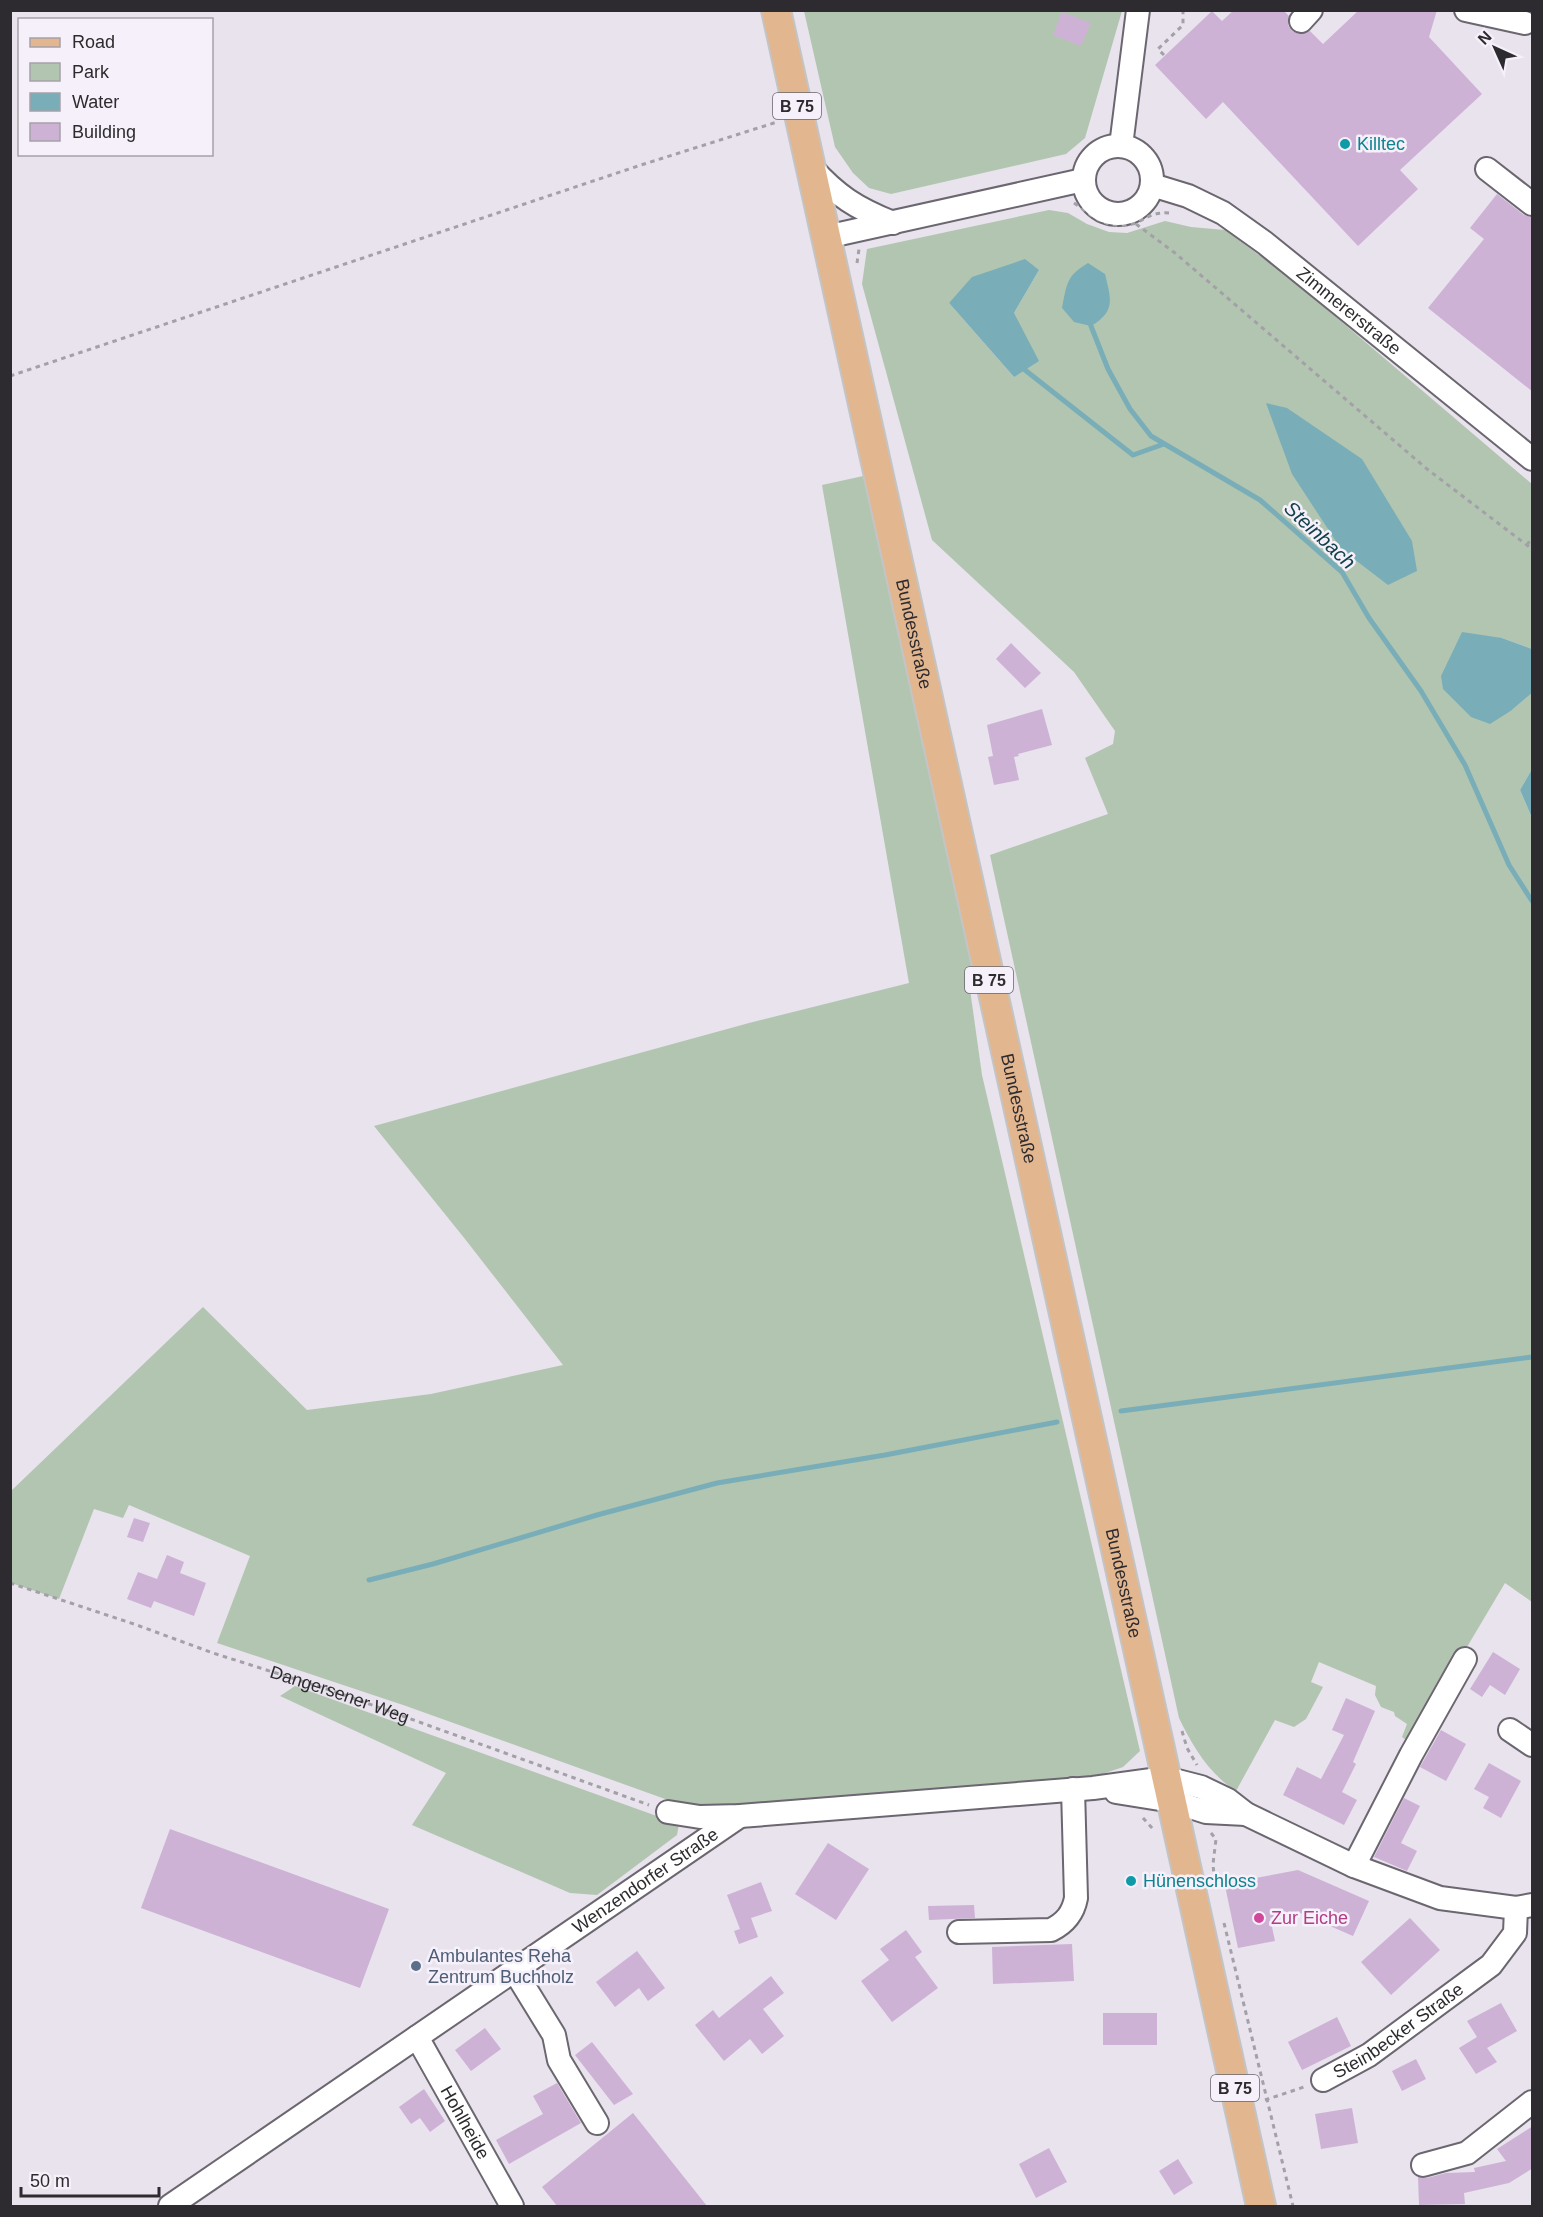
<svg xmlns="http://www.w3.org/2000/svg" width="1543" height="2217" font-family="Helvetica,sans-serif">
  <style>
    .green { fill: #b2c5b1; fill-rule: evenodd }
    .water { fill: #79aeb8 }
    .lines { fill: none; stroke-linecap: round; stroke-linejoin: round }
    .stream { stroke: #79aeb8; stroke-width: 5 }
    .building { fill: #cdb2d6 }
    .minor-casing { stroke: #6b666f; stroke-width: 26 }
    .major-casing { stroke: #c4c4c5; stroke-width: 32 }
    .path { stroke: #a3a0a7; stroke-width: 3; stroke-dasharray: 4.5 4.5; stroke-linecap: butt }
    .minor { stroke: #fff; stroke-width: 22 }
    .major { stroke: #e2b68f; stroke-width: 28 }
    .culture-dot { fill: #0f9aa8; stroke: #f6f0fa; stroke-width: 2 }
    .hotel-dot { fill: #d1479c; stroke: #f6f0fa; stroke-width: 2 }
    .service-dot { fill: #5c6f8a; stroke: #f6f0fa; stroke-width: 2 }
    .labels { text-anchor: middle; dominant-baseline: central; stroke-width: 5; stroke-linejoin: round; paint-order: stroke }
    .shield { fill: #f6f0fa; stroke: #69666c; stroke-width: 1.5 }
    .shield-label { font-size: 16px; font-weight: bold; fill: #2d2b2f }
    .culture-label { font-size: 18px; fill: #0d838f; stroke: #f6f0fa; text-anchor: start }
    .street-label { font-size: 18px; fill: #2d2b2f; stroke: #f6f0fa }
    .hotel-label { font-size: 18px; fill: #b23c85; stroke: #f6f0fa; text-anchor: start }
    .service-label { font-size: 18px; fill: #4e5e75; stroke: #f6f0fa; text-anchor: start }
    .water-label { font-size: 20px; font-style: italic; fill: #11414a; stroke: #f6f0fa }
  </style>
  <rect width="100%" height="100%" fill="#e8e3ed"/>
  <path class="green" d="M804 11H1122L1085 138 1066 154 891 194 869 188 853 173 835 147Z
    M1049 210 1068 213 1087 224 1109 232 1127 233 1165 221 1191 227 1225 230 1289 277 1532 484V649L1502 638 1512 710 1532 693V769L1520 790 1532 818V1602L1505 1583 1410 1743 1402 1737 1407 1724 1395 1716 1394 1712 1381 1707 1375 1695 1376 1686 1319 1662 1311 1682 1323 1687 1306 1719 1294 1727 1275 1720 1236 1791C1209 1774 1192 1745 1179 1718L990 855 1108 814 1085 758 1113 744 1115 731 1074 672 932 540 862 284 867 249ZM1039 270 1014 313V377L949 303Z
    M877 473 985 963 967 968 982 1075 1140 1751 1123 1767 1091 1778 693 1809 406 1706 217 1643 250 1556 129 1505 123 1518 94 1509 59 1599 11 1583V1491L203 1307 307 1410 431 1394 563 1365 465 1239 374 1126 749 1023 909 983 822 485Z
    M295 1686 679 1824 677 1835 597 1895 570 1893 412 1825 446 1773 280 1696Z"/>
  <path class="water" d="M1025 259 1039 270 1014 313 1039 361 1014 377 949 303 972 277Z
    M1088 263 1105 274C1111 299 1116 311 1091 326L1074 322 1062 308C1067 284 1066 276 1088 263Z
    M1266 403 1287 408 1362 459 1412 541 1417 571 1388 585 1341 549 1292 474Z
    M1462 632 1502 638 1532 649V693L1512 710 1490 724 1471 717 1443 689 1441 676Z
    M1532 769V818L1520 790Z"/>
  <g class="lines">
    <path class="stream" d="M1091 326 1108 369 1130 409 1151 436 1260 500 1342 572 1369 618 1421 691 1465 765 1509 865 1532 901
      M1025 370 1133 455 1164 444
      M1121 1411 1532 1357
      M369 1580 433 1564 597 1515 717 1483 885 1455 1057 1422"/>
  </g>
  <path class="building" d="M1234 10H1283L1289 16 1288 25 1292 31 1299 34 1310 31 1323 44 1359 10H1437L1429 37 1482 94 1400 170 1418 189 1358 246 1223 102 1206 119 1155 65 1212 11 1222 21Z
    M1062 12 1091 23 1081 46 1053 35Z
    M1497 194 1524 215 1533 217V392L1428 308 1484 239 1470 228Z
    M1011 643 1041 673 1025 688 996 659Z
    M1042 709 1052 745 1018 754 1019 756 1014 757 1019 780 994 785 988 757 993 756 987 725Z
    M134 1518 150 1523 143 1542 127 1537Z
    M167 1555 184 1562 180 1573 206 1583 194 1616 154 1601 151 1608 127 1599 138 1572 157 1579Z
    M1493 1652 1520 1669 1505 1695 1490 1685 1482 1697 1470 1689Z
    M1346 1698 1375 1711 1353 1762 1356 1764 1342 1792 1357 1800 1344 1825 1283 1795 1297 1767 1321 1779 1344 1735 1332 1730Z
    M1441 1730 1466 1744 1446 1781 1420 1767Z
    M1489 1763 1521 1781 1501 1818 1483 1808 1489 1797 1474 1789Z
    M1404 1798 1420 1806 1401 1843 1417 1851 1407 1871 1374 1857Z
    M170 1829 389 1909 360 1988 141 1908Z
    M828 1843 869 1869 836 1920 795 1894Z
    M1298 1870 1369 1901 1353 1936 1298 1912 1270 1918 1275 1941 1238 1948 1224 1881 1249 1876 1250 1879Z
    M761 1882 772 1911 751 1918 758 1937 739 1944 734 1931 740 1929 727 1895Z
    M974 1905 975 1918 929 1920 928 1906Z
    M1410 1918 1440 1950 1391 1995 1361 1962Z
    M906 1930 922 1952 915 1957 938 1988 892 2022 861 1981 889 1960 880 1949Z
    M1072 1944 1074 1981 993 1984 992 1947Z
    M637 1951 665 1988 648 2001 639 1988 615 2007 596 1982Z
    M771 1976 784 1993 763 2009 784 2036 762 2054 750 2039 724 2061 695 2025 713 2010 719 2018Z
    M1501 2003 1517 2031 1487 2048 1497 2062 1476 2074 1459 2048 1477 2037 1467 2021Z
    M1103 2013H1157V2045H1103Z
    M1337 2017 1351 2046 1302 2070 1288 2042Z
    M485 2028 501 2049 471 2071 455 2050Z
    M592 2042 633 2094 614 2105 575 2055Z
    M1416 2059 1426 2079 1402 2091 1392 2071Z
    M557 2083 581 2123 509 2164 496 2140 543 2114 533 2096Z
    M424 2089 445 2121 430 2132 420 2118 411 2124 399 2107Z
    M1352 2108 1358 2143 1321 2149 1315 2114Z
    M633 2113 707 2206H557L542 2187Z
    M1533 2126V2168L1509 2183 1464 2193 1465 2204 1419 2205 1418 2177 1427 2178 1446 2173 1475 2172 1474 2168 1506 2161 1497 2149Z
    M1049 2148 1067 2182 1036 2198 1019 2164Z
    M1178 2159 1193 2183 1174 2195 1159 2171Z"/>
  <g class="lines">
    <defs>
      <g id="minor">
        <path d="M1466 10 1525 23"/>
        <path d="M1301 21 1311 10"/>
        <path d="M1121 146 1138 10"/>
        <circle cx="1118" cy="180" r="34"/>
        <path d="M811 167C837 196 856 208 893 223"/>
        <path d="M1487 169 1532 204"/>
        <path id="s2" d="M1152 185 1188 196 1223 213 1265 243 1532 459"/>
        <path d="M826 237 1083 180"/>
        <path d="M1510 1730 1532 1745"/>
        <path d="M1116 1792 1172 1801 1206 1812 1246 1814"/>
        <path d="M668 1812 700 1817 740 1816 1093 1788 1166 1778 1201 1787 1228 1800 1246 1814 1354 1866 1440 1898 1516 1908 1532 1905"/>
        <path d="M1354 1866 1411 1755 1465 1659"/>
        <path d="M959 1932 1051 1930C1065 1923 1073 1914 1076 1898L1073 1789"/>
        <path d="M514 1970 554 2035 559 2060 597 2123"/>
        <path id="s3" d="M417 2037 512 2206"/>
        <path id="s4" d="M1323 2080 1369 2055 1491 1965 1515 1933 1516 1908"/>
        <path d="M1423 2165 1467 2153 1532 2102"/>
        <path id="s5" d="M170 2206 740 1816"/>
      </g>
      <g id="major">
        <path id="s6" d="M776 10 1261 2206"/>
      </g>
    </defs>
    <use href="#minor" class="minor-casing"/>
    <use href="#major" class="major-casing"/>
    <g class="path">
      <path d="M1164 55 1158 49 1183 25V10"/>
      <path d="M1074 203C1091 214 1102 227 1124 225 1129 224 1134 225 1138 222 1149 216 1156 212 1169 213"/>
      <path d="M1136 224 1175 253 1427 469 1532 549"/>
      <path d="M857 263 859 249"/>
      <path d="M10 376 641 165 777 122"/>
      <path d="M1527 545 1532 537"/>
      <path id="s1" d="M10 1583 134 1624 213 1653 336 1692 649 1805"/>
      <path d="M1182 1731 1187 1748 1197 1765"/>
      <path d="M1143 1818 1153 1829"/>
      <path d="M1211 1833 1216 1839 1213 1864 1214 1876"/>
      <path d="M1224 1923 1293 2206"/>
      <path d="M1265 2100 1304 2087"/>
    </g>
    <use href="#minor" class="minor"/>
    <use href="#major" class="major"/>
  </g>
  <g class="culture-dot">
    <circle cx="1345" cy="144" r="6"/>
    <circle cx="1131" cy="1881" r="6"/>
  </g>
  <circle class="hotel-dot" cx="1259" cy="1918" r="6"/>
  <circle class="service-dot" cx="416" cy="1966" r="6"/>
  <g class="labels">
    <g class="shield">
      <rect x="773" y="93" width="48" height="26" rx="4.5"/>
      <rect x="965" y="967" width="48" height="26" rx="4.5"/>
      <rect x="1211" y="2075" width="48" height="26" rx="4.5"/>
    </g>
    <g class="shield-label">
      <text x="797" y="106">B 75</text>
      <text x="989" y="980">B 75</text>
      <text x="1235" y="2088">B 75</text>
    </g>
    <g class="culture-label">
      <text x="1357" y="144">Killtec</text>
      <text x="1143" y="1881">Hünenschloss</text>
    </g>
    <g class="street-label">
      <text stroke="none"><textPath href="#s2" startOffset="236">Zimmererstraße</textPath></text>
      <text stroke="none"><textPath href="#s6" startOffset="639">Bundesstraße</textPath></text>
      <text stroke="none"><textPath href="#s6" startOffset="1125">Bundesstraße</textPath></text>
      <text stroke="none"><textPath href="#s6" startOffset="1611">Bundesstraße</textPath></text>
      <text stroke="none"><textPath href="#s1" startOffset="348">Dangersener Weg</textPath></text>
      <text stroke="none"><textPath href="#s5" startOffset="576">Wenzendorfer Straße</textPath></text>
      <text stroke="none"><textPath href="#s4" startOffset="90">Steinbecker Straße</textPath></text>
      <text stroke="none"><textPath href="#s3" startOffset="98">Hohlheide</textPath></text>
    </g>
    <g class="hotel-label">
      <text x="1271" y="1918">Zur Eiche</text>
    </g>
    <g class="service-label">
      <text x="428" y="1956">Ambulantes Reha<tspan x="428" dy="21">Zentrum Buchholz</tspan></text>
    </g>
    <g class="water-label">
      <text transform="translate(1320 535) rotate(43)">Steinbach</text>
    </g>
  </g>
  <rect width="1543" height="2217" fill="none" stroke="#2d2b2f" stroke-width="24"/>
  <rect x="18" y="18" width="195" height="138" fill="#f6f0fa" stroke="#a6a1a9" stroke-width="1.5"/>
  <rect x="30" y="38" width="30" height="9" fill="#e2b68f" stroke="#a6a1a9" stroke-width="1.5"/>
  <text x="72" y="48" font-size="18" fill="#2d2b2f">Road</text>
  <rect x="30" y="63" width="30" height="18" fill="#b2c5b1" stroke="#a6a1a9" stroke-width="1.5"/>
  <text x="72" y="78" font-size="18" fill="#2d2b2f">Park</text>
  <rect x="30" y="93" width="30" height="18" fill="#79aeb8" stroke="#a6a1a9" stroke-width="1.5"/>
  <text x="72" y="108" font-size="18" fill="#2d2b2f">Water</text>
  <rect x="30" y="123" width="30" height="18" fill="#cdb2d6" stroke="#a6a1a9" stroke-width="1.5"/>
  <text x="72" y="138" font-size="18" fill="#2d2b2f">Building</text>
  <g transform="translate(1495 48) rotate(315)" stroke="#f6f0fa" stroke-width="4.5" paint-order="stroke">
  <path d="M0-4.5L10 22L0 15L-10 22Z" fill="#2d2b2f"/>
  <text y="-9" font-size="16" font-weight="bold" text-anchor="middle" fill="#2d2b2f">N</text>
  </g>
  <path d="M21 2187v9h138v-9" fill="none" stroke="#2d2b2f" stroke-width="3"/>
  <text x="30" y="2187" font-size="18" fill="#2d2b2f" stroke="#f6f0fa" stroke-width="4.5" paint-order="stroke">50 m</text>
</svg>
